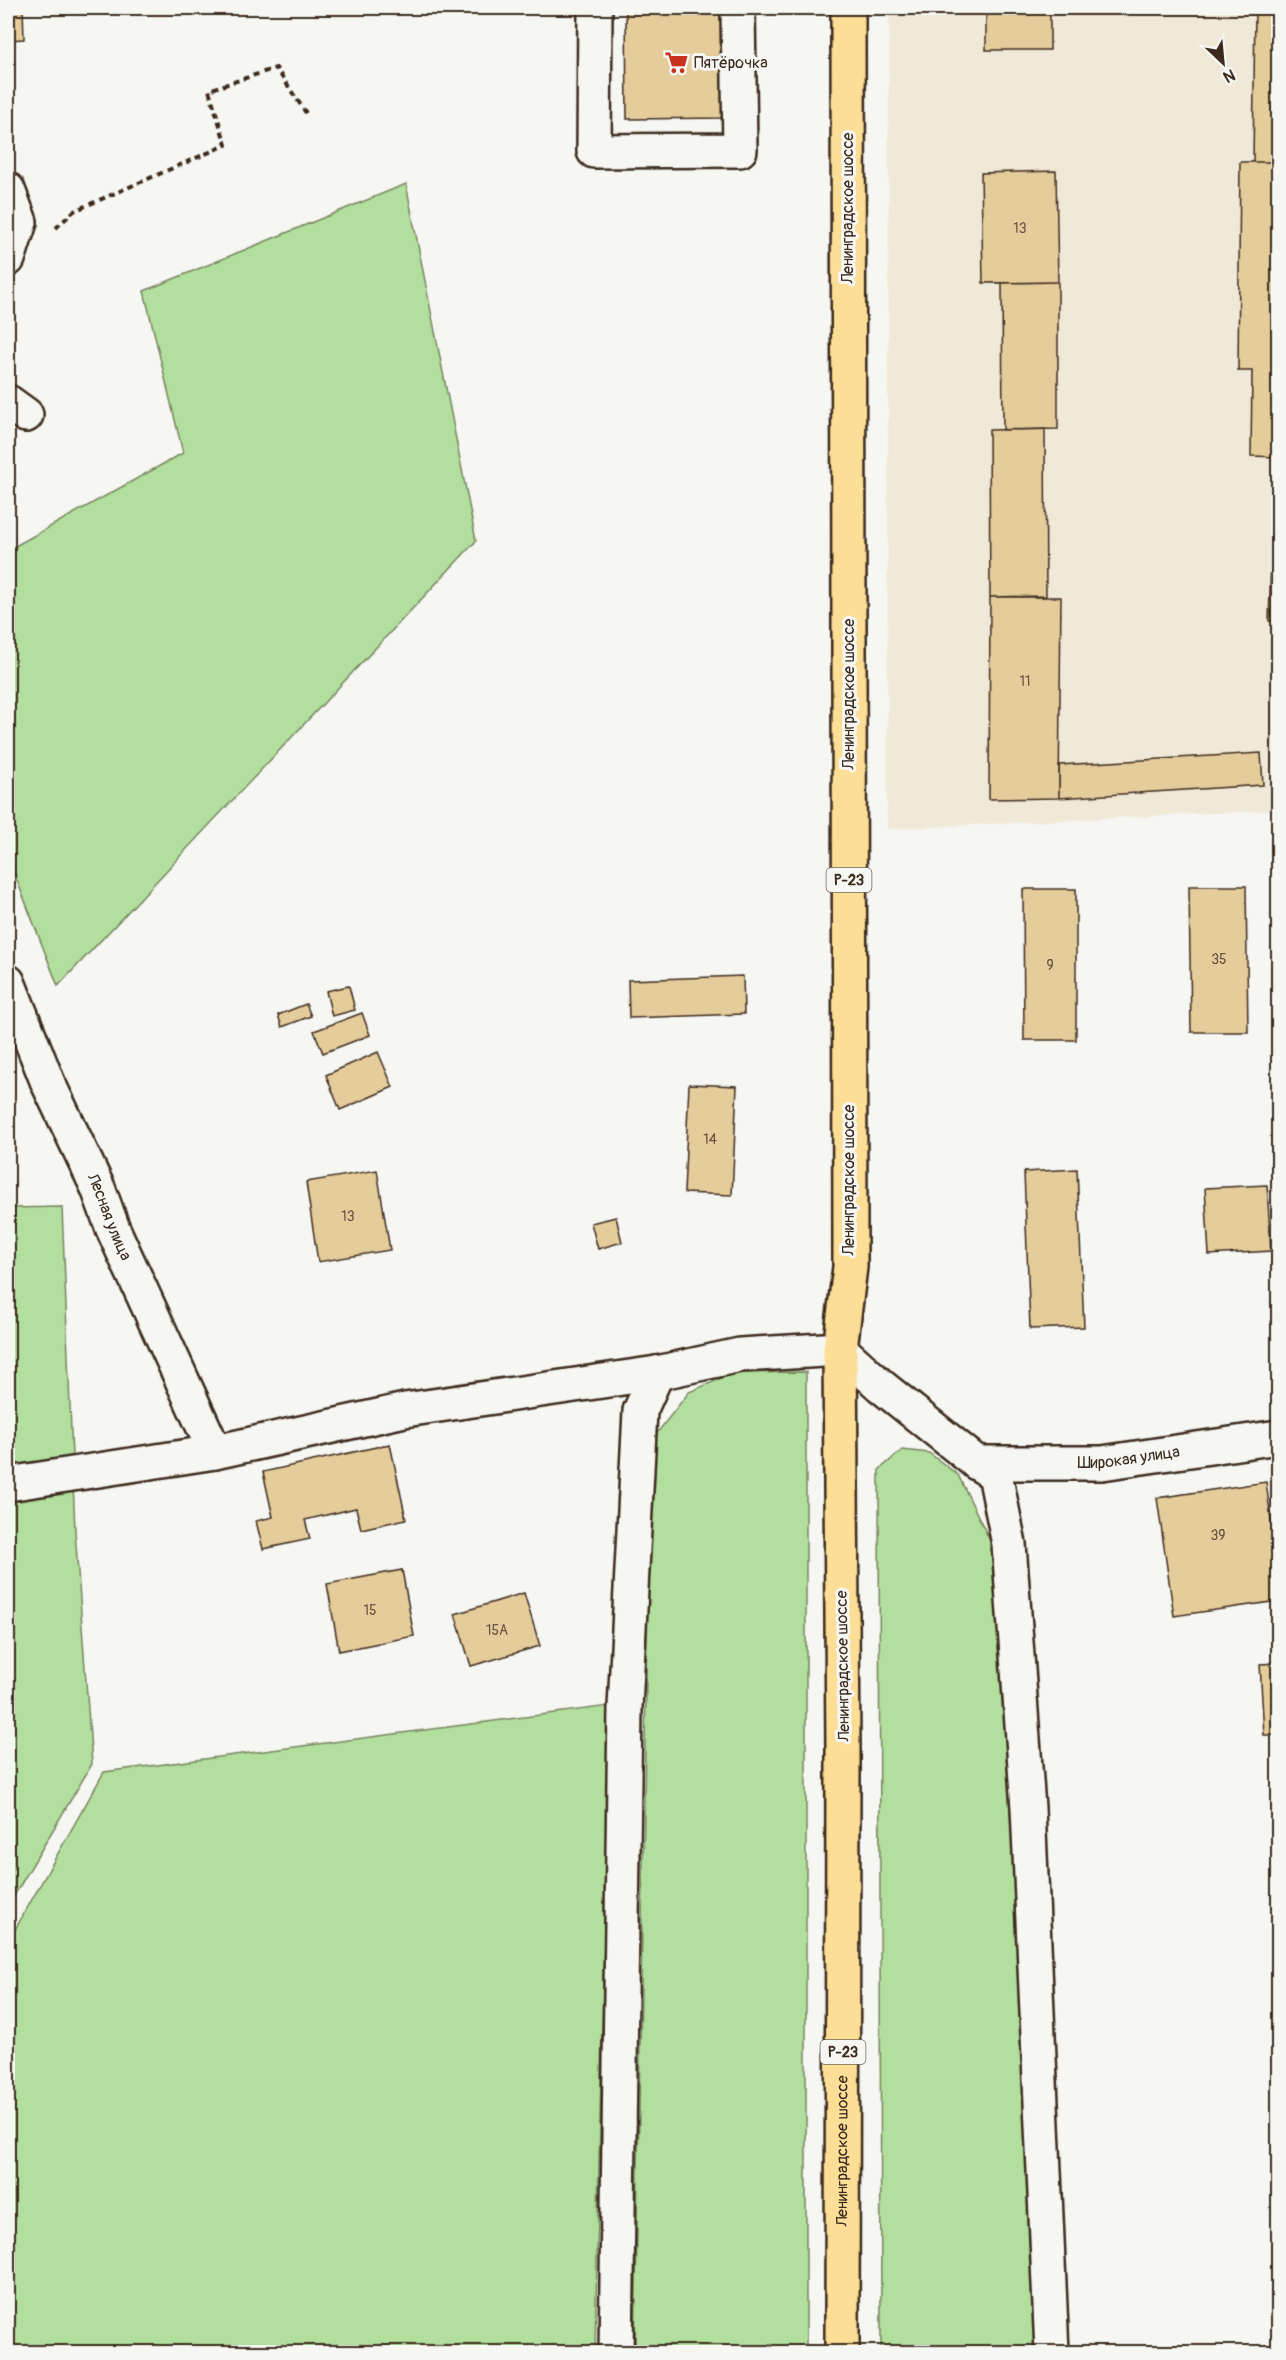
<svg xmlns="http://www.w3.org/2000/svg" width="1286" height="2360" font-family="Pangolin,sans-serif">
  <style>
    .built { fill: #f1e9d8 }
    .green { fill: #b2df9d; stroke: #76845e; stroke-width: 1.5 }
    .building { fill: #e5cc9b; stroke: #3b2a1e; stroke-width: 1.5 }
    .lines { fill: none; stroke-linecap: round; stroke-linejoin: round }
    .minor-casing { stroke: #3b2a1e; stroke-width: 38 }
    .highway-casing { stroke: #3b2a1e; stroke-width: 38 }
    .path { stroke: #3b2a1e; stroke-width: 4; stroke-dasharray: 6 4.5; stroke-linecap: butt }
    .minor { stroke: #f6f6f2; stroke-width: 33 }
    .highway { stroke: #fcde96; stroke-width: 33 }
    .labels { text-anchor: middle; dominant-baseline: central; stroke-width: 6; stroke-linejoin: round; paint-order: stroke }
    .number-label { font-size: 14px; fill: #66523d }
    .shield { fill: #f6f6f2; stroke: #73675e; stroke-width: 1.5 }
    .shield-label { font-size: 15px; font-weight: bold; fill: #3b2a1e }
    .poi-label { font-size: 16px; fill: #3b2a1e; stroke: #f6f6f2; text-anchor: start }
    .street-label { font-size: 16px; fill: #3b2a1e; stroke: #f6f6f2 }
  </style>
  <rect width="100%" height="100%" fill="#f6f6f2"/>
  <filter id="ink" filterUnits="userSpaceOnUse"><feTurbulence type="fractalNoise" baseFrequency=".0167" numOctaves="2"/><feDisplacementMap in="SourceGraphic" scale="12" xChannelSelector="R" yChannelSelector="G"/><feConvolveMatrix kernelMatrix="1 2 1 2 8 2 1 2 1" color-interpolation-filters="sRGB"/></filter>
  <g filter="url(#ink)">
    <path class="built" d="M889 8H1278V810L887 829Z"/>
    <path class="green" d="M406 184 476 541 58 986 8 857V550L183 453 144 291Z
      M62 1207 75 1531 92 1764 8 1906V1208Z
      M806 1372V2352H635L650 1442 689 1392 734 1373Z
      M902 1450 929 1453 958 1475 995 1551 1043 2352H881L879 1470Z
      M609 1706 595 2352H8V1942L104 1772Z"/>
    <path class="building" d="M8 8H23L24 39 8 40Z
      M626 8H726V118L627 119Z
      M986 8H1050V50H986Z
      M1255 8H1278V162H1253Z
      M1240 162H1278V457L1251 456 1252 371H1238Z
      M1056 171 1058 282 983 283 981 173Z
      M1058 282V429L1003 430 1002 283Z
      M1045 429 1046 596 990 597 989 430Z
      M1271 562H1278V621H1269Z
      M990 597H1061L1059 798 989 799Z
      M1261 753 1263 785 1059 798V765Z
      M1189 886H1246L1248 1032H1191Z
      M1023 889H1076V1040H1024Z
      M743 976 744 1014 629 1018 628 980Z
      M349 986 355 1010 332 1016 326 991Z
      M306 1004 311 1016 282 1027 278 1015Z
      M362 1013 370 1035 323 1053 314 1031Z
      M378 1052 393 1087 340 1110 326 1075Z
      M689 1084 737 1086 732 1195 684 1193Z
      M1077 1169 1084 1327 1030 1329 1024 1172Z
      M377 1170 390 1250 318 1262 306 1182Z
      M1267 1185 1271 1251 1209 1255 1205 1188Z
      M616 1217 622 1242 598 1249 591 1223Z
      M390 1444 406 1519 361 1529 356 1508 305 1520 310 1539 263 1549 256 1521 273 1517 263 1472Z
      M1266 1482 1278 1572V1601L1174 1616 1157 1498Z
      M402 1570 414 1636 339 1651 327 1584Z
      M524 1593 540 1646 471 1666 455 1614Z
      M1278 1663V1735H1264L1260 1664Z"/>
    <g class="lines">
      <defs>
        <g id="minor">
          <path d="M595 8 594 151 740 150 738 8"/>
          <path d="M8 190 20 222 8 259"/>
          <path d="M8 402 26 415"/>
          <path id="s1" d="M8 982 48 1083 98 1188 113 1229 215 1452"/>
          <path id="s2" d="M977 1463H1102L1278 1437"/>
          <path d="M8 1484 215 1452 405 1410 657 1373 740 1355 840 1349 881 1386 977 1463 995 1474 1009 1544 1028 1808 1052 2352"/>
          <path d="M616 2352 625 1708 640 1411 657 1373"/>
        </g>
        <g id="highway">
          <path id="s3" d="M842 2352 843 1751 840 1349 850 1267 848 8"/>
        </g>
      </defs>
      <use href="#minor" class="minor-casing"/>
      <use href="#highway" class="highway-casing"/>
      <path class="path" d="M56 228 74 211 226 145 209 90 276 68 306 113"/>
      <use href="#minor" class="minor"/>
      <use href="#highway" class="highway"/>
    </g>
  </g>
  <defs>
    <symbol id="supermarket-bare" viewBox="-9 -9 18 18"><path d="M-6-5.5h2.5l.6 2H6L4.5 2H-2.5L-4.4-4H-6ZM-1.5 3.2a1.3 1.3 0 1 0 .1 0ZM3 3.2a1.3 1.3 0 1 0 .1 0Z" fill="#c8321e" stroke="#f6f6f2" stroke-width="2.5" paint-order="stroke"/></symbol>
  </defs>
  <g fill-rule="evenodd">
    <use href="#supermarket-bare" x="660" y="46" width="33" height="33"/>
  </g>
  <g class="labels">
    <g class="number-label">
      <text x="1020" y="228">13</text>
      <text x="1025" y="681">11</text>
      <text x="1219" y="959">35</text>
      <text x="1050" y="965">9</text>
      <text x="710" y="1139">14</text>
      <text x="348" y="1216">13</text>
      <text x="1218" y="1535">39</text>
      <text x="370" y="1610">15</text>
      <text x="497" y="1630">15А</text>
    </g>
    <g class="shield">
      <rect x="826.5" y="868" width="45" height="24" rx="4.5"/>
      <rect x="820.5" y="2040" width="45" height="24" rx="4.5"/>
    </g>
    <g class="shield-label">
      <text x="849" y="880">Р-23</text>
      <text x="843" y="2052">Р-23</text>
    </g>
    <g class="poi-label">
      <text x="694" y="63">Пятёрочка</text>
    </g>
    <g class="street-label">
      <text transform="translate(848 208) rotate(-90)">Ленинградское шоссе</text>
      <text transform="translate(849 694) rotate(-90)">Ленинградское шоссе</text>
      <text transform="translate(849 1180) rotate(-90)">Ленинградское шоссе</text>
      <text stroke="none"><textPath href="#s1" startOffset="256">Лесная улица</textPath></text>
      <text stroke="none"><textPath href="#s2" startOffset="152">Широкая улица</textPath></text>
      <text transform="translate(843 1666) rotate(-91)">Ленинградское шоссе</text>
      <text stroke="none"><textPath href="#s3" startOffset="201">Ленинградское шоссе</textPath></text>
    </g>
  </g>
  <rect width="1286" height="2360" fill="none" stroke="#f6f6f2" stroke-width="30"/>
  <rect x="15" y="15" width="1256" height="2330" fill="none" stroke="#3b2a1e" stroke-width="2" filter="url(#ink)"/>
  <g transform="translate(1223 63) rotate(154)" stroke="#f6f6f2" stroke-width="4.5" paint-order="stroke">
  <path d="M0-4.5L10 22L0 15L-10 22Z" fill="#3b2a1e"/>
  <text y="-9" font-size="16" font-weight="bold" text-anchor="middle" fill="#3b2a1e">N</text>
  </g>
</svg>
